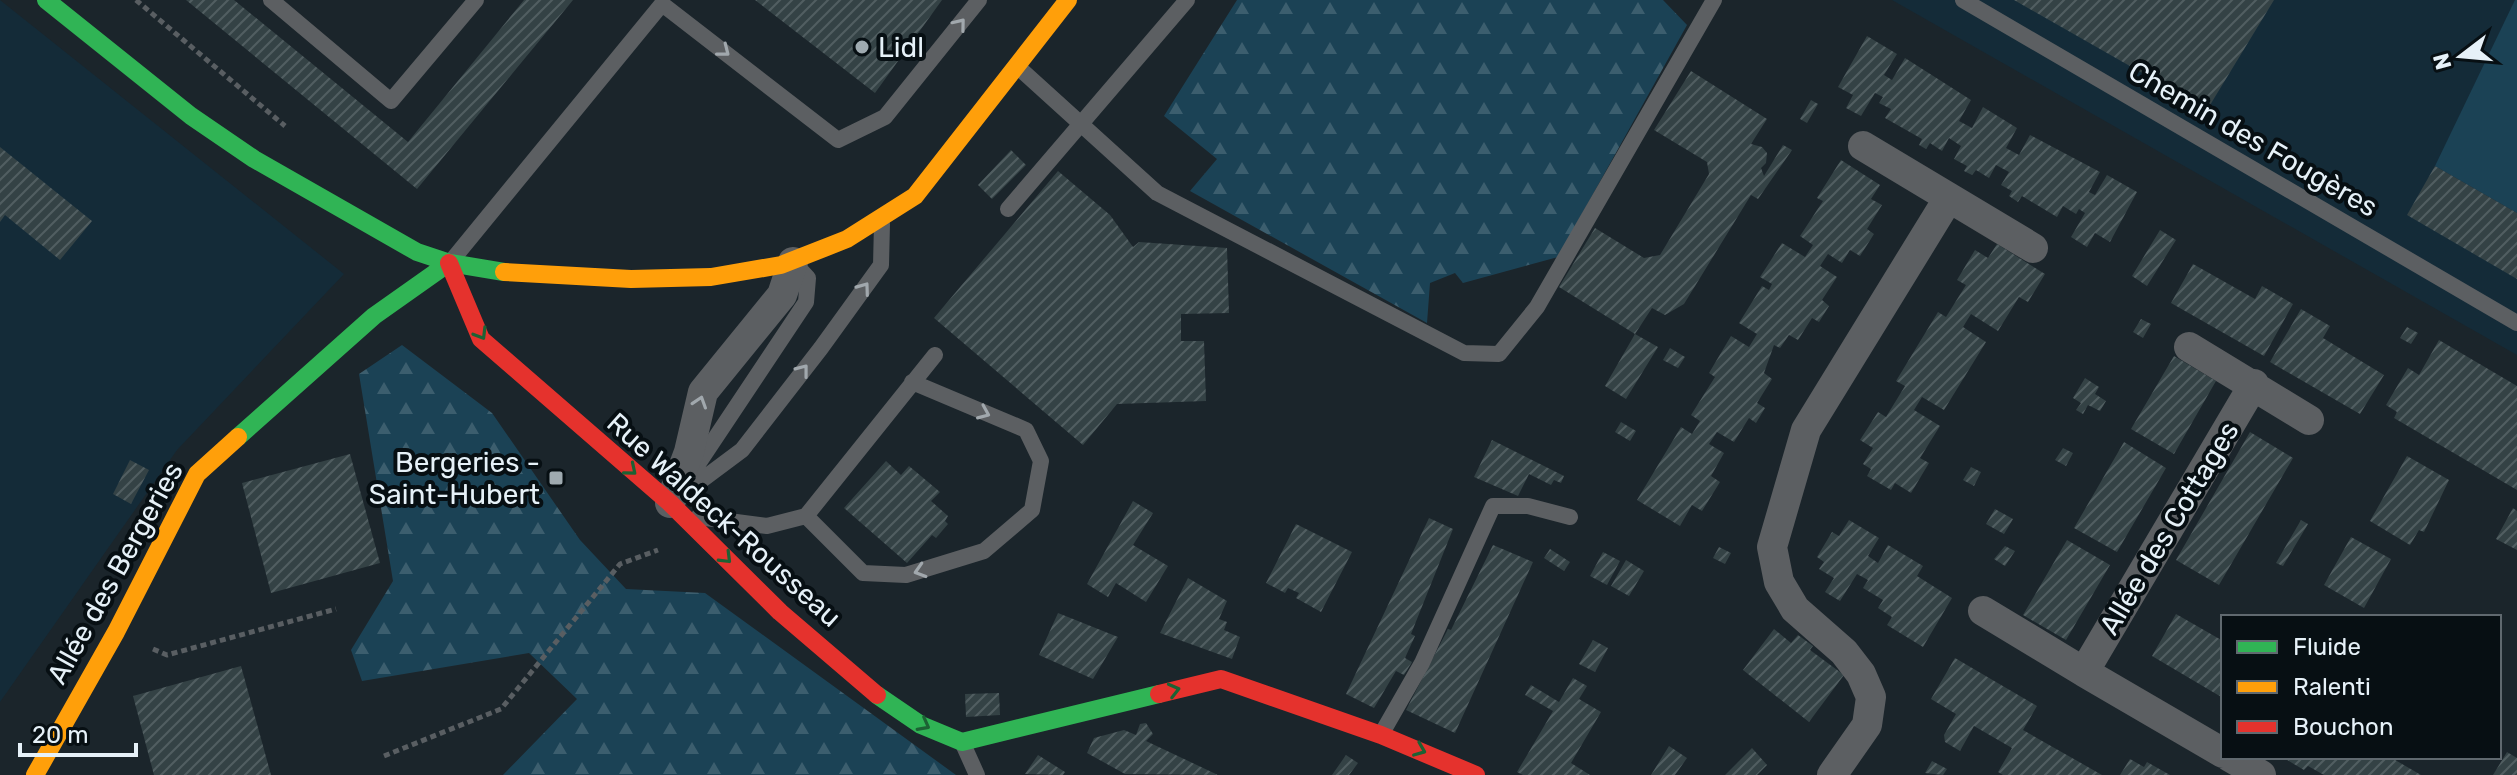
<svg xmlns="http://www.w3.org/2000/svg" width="2517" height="775" font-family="Rubik,sans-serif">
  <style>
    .built { fill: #142b38 }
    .green { fill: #1b4255 }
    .forest { fill: url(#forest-firs) }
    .building { fill: url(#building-hatch) }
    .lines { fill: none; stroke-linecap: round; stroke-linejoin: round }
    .path { stroke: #595e62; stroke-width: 5; stroke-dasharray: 6 4; stroke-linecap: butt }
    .lane { stroke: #5c5f62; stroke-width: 16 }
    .street { stroke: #5c5f62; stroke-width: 30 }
    .fast { stroke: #30b455; stroke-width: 18 }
    .slow { stroke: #ff9f0a; stroke-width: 18 }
    .jam { stroke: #e5322d; stroke-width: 18 }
    .oneway { stroke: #a1a8ad }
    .oneway2 { stroke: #1c6234 }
    .poi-dot { fill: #9faab0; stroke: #070f13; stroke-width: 3 }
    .labels { text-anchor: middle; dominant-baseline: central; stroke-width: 8; stroke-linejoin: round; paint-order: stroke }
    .poi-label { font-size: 28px; fill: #e6f1f8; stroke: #070f13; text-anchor: start }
    .street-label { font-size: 28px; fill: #e6f1f8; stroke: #070f13 }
  </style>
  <defs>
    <pattern id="forest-firs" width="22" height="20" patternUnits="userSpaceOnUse" patternTransform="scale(2)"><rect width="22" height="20" fill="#1b4255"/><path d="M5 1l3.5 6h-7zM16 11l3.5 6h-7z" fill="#3c5e6e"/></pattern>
    <pattern id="building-hatch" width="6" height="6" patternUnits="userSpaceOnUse" patternTransform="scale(2)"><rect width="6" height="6" fill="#344245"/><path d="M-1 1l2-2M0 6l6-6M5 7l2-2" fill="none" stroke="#515e61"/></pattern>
  </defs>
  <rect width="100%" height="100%" fill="#1b252b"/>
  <path class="built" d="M0 0 344 274 177 450 0 702Z
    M1892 0H2517V355Z"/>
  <path class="green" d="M2515 0H2517V213L2435 166Z"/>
  <path class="forest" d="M1237 0H1663L1687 25 1558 257 1463 283 1455 273 1430 283 1427 323 1190 191 1217 159 1164 116Z
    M402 345 492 413 580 540 626 589 705 593 956 775H503L577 699 529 653 362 681 351 650 393 581 359 374Z"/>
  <path class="building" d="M186 0H234L408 142 524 0H573L417 189Z
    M755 0H942L875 93Z
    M2014 0H2274L2207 110Z
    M1867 36 1897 54 1884 75 1892 80 1905 58 1971 100 1959 121 1972 128 1983 107 2017 128 2006 148 2019 155 2030 135 2100 172 2089 192 2095 195 2107 175 2137 192 2110 242 2095 233 2087 247 2071 237 2085 213 2079 209 2076 214 2063 206 2057 217 2022 196 2018 202 2009 196 2012 191 2001 185 2009 172 1996 165 1989 178 1976 170 1972 175 1964 171 1967 166 1954 159 1961 146 1949 138 1942 151 1930 143 1926 149 1919 145 1922 139 1885 118 1891 109 1879 103 1883 97 1875 93 1861 116 1846 108 1853 95 1838 87Z
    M1691 71 1767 119 1751 144 1762 147 1767 153 1766 163 1761 168 1764 176 1783 145 1792 150 1758 199 1751 195 1684 304 1665 315 1652 308 1635 334 1559 287 1595 228 1644 258 1660 255 1709 174 1707 162 1654 130Z
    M1811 100 1818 104 1807 123 1800 119Z
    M0 147 92 221 60 260 5 215 0 222Z
    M1011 150 1026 165 992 199 978 185Z
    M1841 160 1880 185 1871 199 1882 205 1867 229 1874 234 1860 256 1850 250 1842 263 1828 254 1820 266 1837 277 1822 300 1829 306 1819 322 1812 318 1798 340 1789 335 1780 348 1774 345 1764 373 1772 379 1757 403 1765 408 1756 423 1749 418 1734 442 1717 432 1709 444 1724 453 1711 476 1720 482 1702 511 1692 505 1680 526 1637 500 1681 427 1692 434 1700 421 1691 415 1715 377 1709 373 1731 336 1749 347 1757 334 1739 323 1762 286 1769 290 1772 284 1760 277 1782 243 1805 257 1813 245 1800 236 1823 201 1817 198Z
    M2435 166 2517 213V279L2407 215Z
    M1058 171 1110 215 1133 247 1139 242 1227 248 1229 313 1181 314V341H1204L1206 401 1117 404 1083 445 934 318Z
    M2160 230 2176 240 2147 286 2132 276Z
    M1997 244 2045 274 2028 302 2019 297 1998 331 1971 314 1963 327 1986 342 1944 410 1922 397 1914 410 1940 426 1920 458 1929 463 1911 493 1895 483 1891 490 1867 476 1871 469 1863 464 1873 448 1860 440 1878 412 1886 417 1905 386 1896 381 1938 312 1946 317 1966 285 1957 280 1975 250 1988 258Z
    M2193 264 2255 299 2262 286 2293 304 2264 356 2171 303Z
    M2301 309 2330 326 2323 338 2384 375 2360 414 2270 362Z
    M2141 319 2151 324 2143 338 2133 332Z
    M2407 327 2418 333 2411 344 2400 338Z
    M1635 334 1658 347 1626 399 1605 386Z
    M2439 340 2517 386V490L2394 418 2397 412 2386 405 2408 368 2419 375Z
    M1670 348 1685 357 1678 368 1663 360Z
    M2174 356 2216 381 2174 454 2131 429Z
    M2085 378 2099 387 2095 394 2106 401 2100 411 2088 405 2083 414 2076 410 2081 403 2073 398Z
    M1621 422 1636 431 1630 441 1615 432Z
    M2250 432 2293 458 2219 585 2176 560Z
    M1492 440 1564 476 1561 483 1554 480 1551 485 1529 474 1518 496 1474 477Z
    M2124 442 2166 468 2117 552 2074 528Z
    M2063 448 2073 453 2066 466 2055 460Z
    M350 454 380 563 271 593 242 483Z
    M2407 456 2449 480 2424 532 2419 530 2410 545 2370 521Z
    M130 460 149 470 131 504 113 494Z
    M886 461 901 475 909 466 940 492 931 501 948 516 945 521 948 524 936 538 932 535 907 563 844 508Z
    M1971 467 1981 472 1974 486 1963 480Z
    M1133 501 1153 513 1133 545 1168 566 1146 602 1116 583 1108 597 1087 584Z
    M2513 508 2517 511V550L2496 539Z
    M1995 509 2013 519 2004 534 1986 524Z
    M1429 518 1453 529 1411 634 1415 636 1405 658 1412 662 1404 675 1396 671 1374 708 1346 694Z
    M1849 520 1879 538 1868 556 1878 563 1888 545 1923 566 1917 576 1952 598 1923 647 1887 625 1892 617 1878 608 1883 600 1863 588 1868 580 1857 574 1840 601 1825 592 1834 578 1819 569 1824 562 1817 557 1832 532 1839 536Z
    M2301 520 2308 524 2283 566 2276 563Z
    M1296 524 1352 552 1321 612 1296 598 1299 593 1288 588 1285 593 1266 583Z
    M2351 537 2391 559 2364 608 2324 585Z
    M2067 540 2110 565 2066 640 2023 615Z
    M1493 545 1533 562 1455 733 1406 710 1448 629 1451 630Z
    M2005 546 2015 551 2005 566 1994 559Z
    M1719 547 1731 553 1725 564 1713 558Z
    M1550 549 1570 562 1564 571 1544 558Z
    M1603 552 1620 561 1607 585 1590 576Z
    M1626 560 1644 571 1629 596 1611 586Z
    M1188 578 1227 601 1219 619 1227 622 1224 630 1240 637 1232 659 1160 633Z
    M1058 613 1118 637 1093 679 1039 655Z
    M2176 614 2223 641V698L2152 656Z
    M1774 629 1791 643 1798 635 1813 646 1810 650 1844 675 1809 722 1743 670Z
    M1593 640 1608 648 1595 672 1579 664Z
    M1955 658 2037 706 2023 730 2102 775H2003L1998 772 2012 748 1974 726 1960 751 1945 742 1944 735 1956 714 1931 699Z
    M241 666 271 775H154L133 696Z
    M1573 678 1587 686 1579 699 1601 712 1571 763 1590 775H1523L1517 772 1553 711 1525 695 1531 685 1559 702Z
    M999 693 1000 715 966 717 965 694Z
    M1146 723 1153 734 1146 741 1218 775 1125 774 1087 753 1094 738 1124 730 1136 735 1140 724Z
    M1669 746 1687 758 1675 775H1651Z
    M1752 748 1767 765 1757 775H1725Z
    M2507 752 2517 758V775H2493Z
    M1038 755 1065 772 1063 775 1025 774Z
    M1346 755 1358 763 1349 775H1332Z
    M2282 757H2390L2421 775H2324L2308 766 2304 770Z
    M2130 759 2144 767 2147 762 2170 775H2120Z
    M1932 761 1947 769 1943 775 1925 773Z"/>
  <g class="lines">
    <path class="path" d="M136 0 285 126
      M153 649 167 655 336 609
      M384 756 501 709 620 564 658 550"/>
    <path class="lane" d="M271 0 391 101 476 0
      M1963 0 2517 323
      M1019 68 1157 193 1464 353 1499 354 1537 307 1714 0
      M1008 209 1187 0
      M453 259 662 4 838 140 885 117 979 0
      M692 473 806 302 808 278 795 264
      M675 500 742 450 821 348 881 265 882 224
      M806 516 863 573 906 575 984 551 1032 510 1041 461 1026 430 912 382
      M698 517 767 526 806 516 935 355
      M1382 733 1422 663 1493 506H1528L1570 517
      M963 744 977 775"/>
    <path class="street" d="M1863 146 2033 248
      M2189 347 2309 420
      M670 503 689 452 703 392 782 295 793 262
      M1983 611 2084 672
      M2223 753 2084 672 2254 384
      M2230 757 2261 775
      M1832 775 1867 725 1871 697 1861 674 1844 652 1795 609 1779 582 1772 547 1806 430 1948 199"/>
    <path class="fast" d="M46 0 191 116 254 159 417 252 450 263 504 272
      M238 437 374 316 449 263
      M877 695 921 725 962 742 1159 694"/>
    <path class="slow" d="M504 272 631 279 711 277 781 265 847 239 915 196 1068 0
      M35 775 116 632 197 474 238 437"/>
    <path class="jam" d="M449 263 481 339 670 503 780 612 877 695
      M1159 694 1221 679 1381 735 1476 775"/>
  </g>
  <defs><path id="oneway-chevron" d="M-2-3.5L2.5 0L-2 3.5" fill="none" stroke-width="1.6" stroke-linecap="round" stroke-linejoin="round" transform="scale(2)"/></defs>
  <g class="oneway">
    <use href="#oneway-chevron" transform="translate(960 24) rotate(-51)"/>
    <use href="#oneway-chevron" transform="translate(724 51) rotate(38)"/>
    <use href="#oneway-chevron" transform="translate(864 288) rotate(-54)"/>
    <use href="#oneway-chevron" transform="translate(803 370) rotate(-52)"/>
    <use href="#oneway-chevron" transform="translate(700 402) rotate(-72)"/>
    <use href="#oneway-chevron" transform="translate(984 413) rotate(23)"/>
    <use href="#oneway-chevron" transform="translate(920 571) rotate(163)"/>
  </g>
  <g class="oneway2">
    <use href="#oneway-chevron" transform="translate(481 334) rotate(59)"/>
    <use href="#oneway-chevron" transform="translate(631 470) rotate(40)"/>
    <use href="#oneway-chevron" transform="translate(726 558) rotate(45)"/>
    <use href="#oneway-chevron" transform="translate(1174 690) rotate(-14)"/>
    <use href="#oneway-chevron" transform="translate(924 725) rotate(28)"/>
    <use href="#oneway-chevron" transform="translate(1420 750) rotate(22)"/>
  </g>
  <g class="poi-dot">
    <circle cx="862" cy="47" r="8"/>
    <rect x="548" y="470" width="16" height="16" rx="4"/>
  </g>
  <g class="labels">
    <g class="poi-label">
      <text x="878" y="47">Lidl</text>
      <text x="540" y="462" text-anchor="end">Bergeries -<tspan x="540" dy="32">Saint-Hubert</tspan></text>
    </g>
    <g class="street-label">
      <text transform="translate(2253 139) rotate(30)">Chemin des Fougères</text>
      <text transform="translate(724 520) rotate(42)">Rue Waldeck-Rousseau</text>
      <text transform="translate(2169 528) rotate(-59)">Allée des Cottages</text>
      <text transform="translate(115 573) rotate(-61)">Allée des Bergeries</text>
    </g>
  </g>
  <rect x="2221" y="615" width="280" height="144" fill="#070f13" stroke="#60696f" stroke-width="2"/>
  <rect x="2237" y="641" width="40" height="12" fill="#30b455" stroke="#60696f" stroke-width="2"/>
  <text x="2293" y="655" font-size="24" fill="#e6f1f8">Fluide</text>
  <rect x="2237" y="681" width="40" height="12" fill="#ff9f0a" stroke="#60696f" stroke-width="2"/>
  <text x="2293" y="695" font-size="24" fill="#e6f1f8">Ralenti</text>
  <rect x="2237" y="721" width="40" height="12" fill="#e5322d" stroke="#60696f" stroke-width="2"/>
  <text x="2293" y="735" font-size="24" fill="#e6f1f8">Bouchon</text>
  <g transform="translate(2461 56) rotate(254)" stroke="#070f13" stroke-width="6" paint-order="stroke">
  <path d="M0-6L14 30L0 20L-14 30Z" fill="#e6f1f8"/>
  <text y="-12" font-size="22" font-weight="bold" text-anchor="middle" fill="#e6f1f8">N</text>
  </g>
  <path d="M20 743v12h116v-12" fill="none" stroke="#e6f1f8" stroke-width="4"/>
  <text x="32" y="743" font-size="24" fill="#e6f1f8" stroke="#070f13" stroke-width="6" paint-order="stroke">20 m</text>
</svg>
